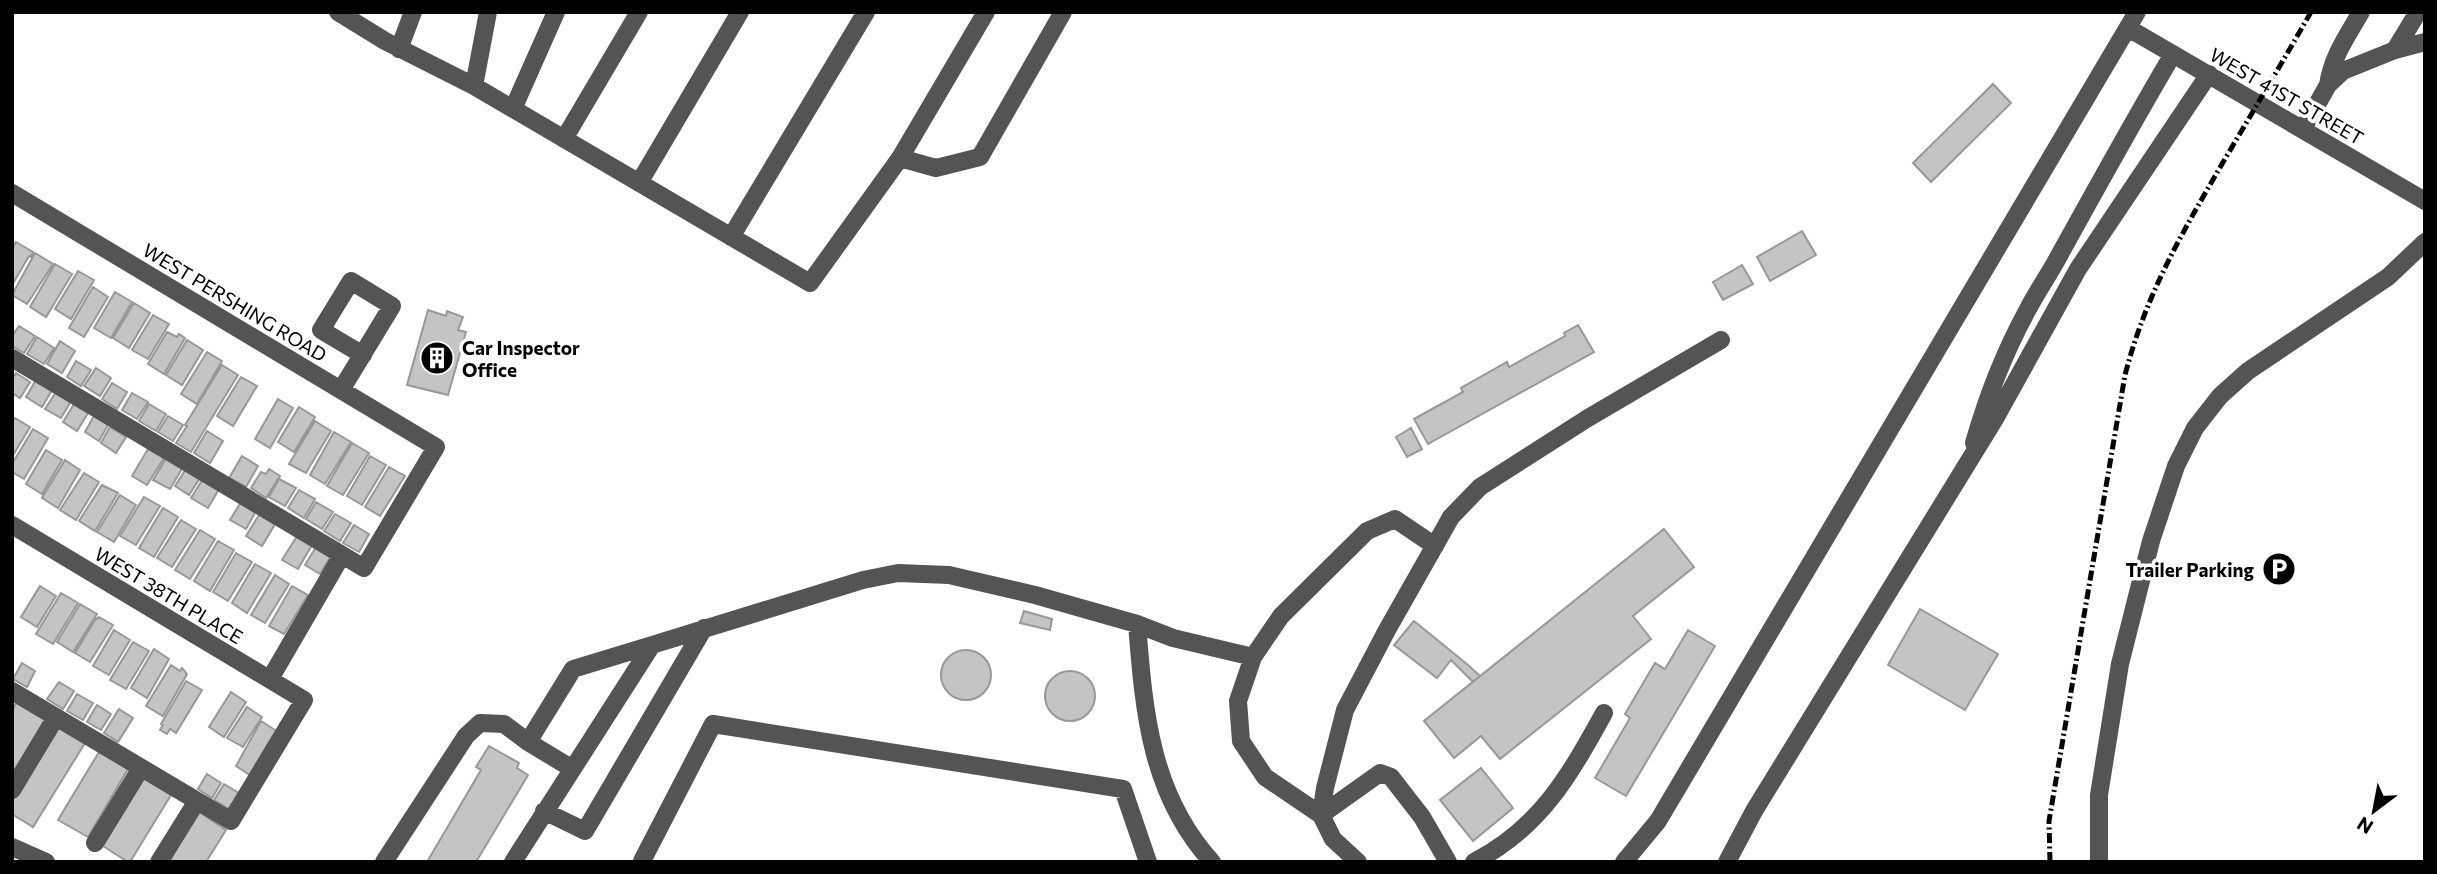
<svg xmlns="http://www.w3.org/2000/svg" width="2437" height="874" font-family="Commissioner,sans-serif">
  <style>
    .building { fill: #c4c4c4; stroke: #989898; stroke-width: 2 }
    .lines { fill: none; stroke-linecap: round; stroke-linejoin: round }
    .minor { stroke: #545454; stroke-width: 18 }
    .rail { stroke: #000; stroke-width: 5; stroke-dasharray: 10 3.5 2 3.5; stroke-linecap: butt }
    .labels { text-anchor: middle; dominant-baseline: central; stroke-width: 7; stroke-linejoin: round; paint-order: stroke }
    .street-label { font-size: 19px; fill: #000; stroke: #fff }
    .poi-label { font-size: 19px; font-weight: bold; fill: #000; stroke: #fff; text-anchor: start }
  </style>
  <rect width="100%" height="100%" fill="#fff"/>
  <path class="building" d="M1993 84 2011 103 1931 182 1913 163Z
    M1802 231 1816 255 1770 281 1757 257Z
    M16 242 33 252 31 257 29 256 12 285V249Z
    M35 253 53 264 27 304 12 295Z
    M55 264 72 274 46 317 30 307Z
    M1742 265 1753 284 1723 300 1713 282Z
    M78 271 94 280 71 319 55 309Z
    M93 287 108 297 84 337 69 328Z
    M115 292 132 302 111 338 94 328Z
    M134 303 150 313 129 348 113 338Z
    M428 310 446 316 447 311 463 317 458 330 466 332 448 395 407 385Z
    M153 315 169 324 148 359 132 350Z
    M1578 325 1594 352 1428 444 1414 419 1463 392 1461 388 1507 362 1509 367 1565 336 1564 333Z
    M19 326 35 336 24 353 12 346V336Z
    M167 332 177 337 179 334 185 338 164 374 148 364Z
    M37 337 54 348 44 364 27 354Z
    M187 340 203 350 182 385 166 375Z
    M60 341 75 351 62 373 47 364Z
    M207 352 222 361 197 404 181 394Z
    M76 361 91 370 81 386 67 377Z
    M222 365 238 375 191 452 176 443 187 426 185 425Z
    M96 368 111 378 100 396 84 386Z
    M16 373 30 382 20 398 12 393V379Z
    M241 377 257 386 233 426 217 416Z
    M36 380 52 390 42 407 26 397Z
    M112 383 127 392 117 409 102 399Z
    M56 392 71 401 61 418 45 409Z
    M132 393 148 402 137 419 122 410Z
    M278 399 293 408 270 448 255 439Z
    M74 404 88 413 77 431 63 422Z
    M149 404 166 414 156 431 139 421Z
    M299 407 315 417 294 452 278 442Z
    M94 416 108 425 99 441 85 432Z
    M168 416 183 425 173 441 158 432Z
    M15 418 30 427 12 457V422Z
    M315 421 331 431 306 473 289 464Z
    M110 427 126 437 116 453 101 443Z
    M1411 428 1422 449 1407 457 1396 437Z
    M33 429 48 438 24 479 12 472V464Z
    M207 431 223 441 210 463 194 453Z
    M334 432 351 442 325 484 310 475Z
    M352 443 369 453 343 495 327 486Z
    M148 449 164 458 147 485 132 476Z
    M46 450 62 460 42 494 26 484Z
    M242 456 258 466 246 487 229 478Z
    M370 456 386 465 362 505 347 496Z
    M167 457 183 467 170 489 153 480Z
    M65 460 80 470 58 508 42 498Z
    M389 467 405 476 380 516 365 507Z
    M186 469 200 478 189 495 175 486Z
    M269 469 280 476 266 498 251 488 261 472 266 474Z
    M84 473 99 482 76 520 60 510Z
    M203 479 219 489 208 508 191 498Z
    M279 479 296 488 285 506 269 497Z
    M102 485 118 493 95 531 79 521Z
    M299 490 315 499 304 518 288 508Z
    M120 495 136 505 114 542 97 532Z
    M144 497 160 506 136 545 120 536Z
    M241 502 256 511 246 529 230 520Z
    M316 502 333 512 322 529 306 519Z
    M163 508 178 517 154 557 139 548Z
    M335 514 351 523 340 541 324 531Z
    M259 515 275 524 262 546 246 536Z
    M181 520 196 529 172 567 157 558Z
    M354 525 369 534 359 552 343 543Z
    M1664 529 1694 567 1633 616 1651 639 1500 759 1481 736 1454 758 1424 721Z
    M200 530 215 539 190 579 175 570Z
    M297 536 312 545 298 569 282 560Z
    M218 541 234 550 210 591 194 581Z
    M316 547 331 556 320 574 305 565Z
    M236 553 252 562 228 601 213 592Z
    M255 564 271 573 247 613 232 603Z
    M275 575 289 584 265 623 251 615Z
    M40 586 56 596 37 627 21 617Z
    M292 586 308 595 284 634 269 626Z
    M61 593 78 603 53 644 36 634Z
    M80 604 97 614 73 652 57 642Z
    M1920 609 1998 654 1965 710 1888 665Z
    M1024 611 1052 619 1050 630 1020 623Z
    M99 617 113 625 90 662 75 653 95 620Z
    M1414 621 1468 665 1480 676 1473 682 1451 660 1437 678 1394 645Z
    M114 630 130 640 109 675 93 666Z
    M1688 630 1715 646 1626 796 1595 778 1630 718 1625 714 1655 663 1665 669Z
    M133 642 149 651 126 689 110 680Z
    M154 649 169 659 147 698 131 688Z
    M941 675a25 25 0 1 1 50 0a25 25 0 1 1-50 0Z
    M22 663 35 671 27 687 13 679Z
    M171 665 180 671 182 668 187 674 163 716 146 706Z
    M1045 696a25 25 0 1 1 50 0a25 25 0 1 1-50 0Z
    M186 681 202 690 176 733 170 729 167 734 160 730 163 725 161 724Z
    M59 682 74 691 63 709 47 699Z
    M231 692 246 702 224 737 209 727Z
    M77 694 93 703 83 720 67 711Z
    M17 702 47 719 12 776V710Z
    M97 705 111 714 101 730 87 722Z
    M247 707 262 717 243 747 227 738Z
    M119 709 133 718 118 742 104 733Z
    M261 721 278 732 250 775 236 766Z
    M57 726 85 743 33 827 12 814V800Z
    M489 746 519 763 517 768 528 775 476 862H427L481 770 476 767Z
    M99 752 128 769 88 837 58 820Z
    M1481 768 1513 808 1473 841 1440 800Z
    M207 774 221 783 212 798 198 789Z
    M144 778 171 795 130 862H128L103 846Z
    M224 784 239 793 229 809 214 800Z
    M199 812 226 830 206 862H169Z"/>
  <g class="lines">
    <path class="minor" d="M338 12 385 41 474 86 810 283 900 158 986 12
      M2418 12 2395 50 2425 42
      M2128 28 2425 201
      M399 49 413 12
      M2328 85C2332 57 2347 36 2361 12
      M474 86 488 12
      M513 109 556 12
      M2303 129 2328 85 2343 71 2395 50
      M564 139 639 12
      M900 158 936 168 980 157 1063 12
      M639 183 740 12
      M12 193 436 447 364 568 12 358
      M731 237 866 12
      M341 390 392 306 351 281 321 330 363 355
      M1974 443C1987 397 2005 351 2028 309 2038 290 2050 273 2060 254 2097 187 2134 120 2173 54
      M12 525 304 700 231 821 12 691
      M1435 546 1395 519 1367 531 1281 616 1253 657 1238 701 1241 741 1265 777 1321 815 1380 773 1391 777 1422 817 1448 862
      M1137 624 1173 638 1253 657
      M270 679 342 555
      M571 768 528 742 573 669 652 645
      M12 790 56 717
      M544 811 585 831 704 628
      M95 843 141 768
      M12 847 46 862
      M159 862 197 801
      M384 862 466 736 480 723 504 724 528 742
      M513 862 652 645 863 580 898 573 949 575 1035 595 1137 624C1144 711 1150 794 1212 862
      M644 862 642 861 713 724 1123 789 1148 862
      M1358 862 1333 839 1321 815 1325 788 1345 710 1387 630 1451 517 1480 487 1588 418 1721 340
      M1474 862C1541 827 1569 776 1604 713
      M1624 862 1658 821 2137 12
      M1727 862 1754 811 1996 417 2078 269 2209 74
      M2099 862V795L2120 664 2151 541 2176 466 2195 428 2220 396 2248 371 2388 277 2425 242"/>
    <path class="rail" d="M2050 862 2049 821 2125 375C2146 294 2181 235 2222 164 2252 113 2282 63 2311 12"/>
  </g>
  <defs>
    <symbol id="building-disc" viewBox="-11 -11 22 22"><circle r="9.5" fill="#000" stroke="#fff"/><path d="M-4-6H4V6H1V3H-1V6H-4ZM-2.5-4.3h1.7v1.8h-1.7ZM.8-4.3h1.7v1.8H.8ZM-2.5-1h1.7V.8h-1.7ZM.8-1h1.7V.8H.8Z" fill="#fff"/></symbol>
    <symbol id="parking-disc" viewBox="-11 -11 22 22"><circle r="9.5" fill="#000" stroke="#fff"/><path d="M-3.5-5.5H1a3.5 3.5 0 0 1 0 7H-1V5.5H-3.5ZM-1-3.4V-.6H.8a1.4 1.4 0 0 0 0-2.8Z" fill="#fff"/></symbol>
  </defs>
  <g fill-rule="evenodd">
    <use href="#building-disc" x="418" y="339" width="38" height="38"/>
    <use href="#parking-disc" x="2260" y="550" width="38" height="38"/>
  </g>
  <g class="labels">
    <g class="street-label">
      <text transform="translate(2287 96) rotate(30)">WEST 41ST STREET</text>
      <text transform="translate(235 302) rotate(31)">WEST PERSHING ROAD</text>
      <text transform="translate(169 595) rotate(31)">WEST 38TH PLACE</text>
    </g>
    <g class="poi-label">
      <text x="462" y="347">Car Inspector<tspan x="462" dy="22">Office</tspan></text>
      <text x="2254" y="569" text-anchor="end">Trailer Parking</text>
    </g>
  </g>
  <rect width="2437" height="874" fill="none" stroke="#000000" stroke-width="28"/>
  <g transform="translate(2374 811) rotate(212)" stroke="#ffffff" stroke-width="5" paint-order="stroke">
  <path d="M0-5L12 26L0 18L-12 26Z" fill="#000000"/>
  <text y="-10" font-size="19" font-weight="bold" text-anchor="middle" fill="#000000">N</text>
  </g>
</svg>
